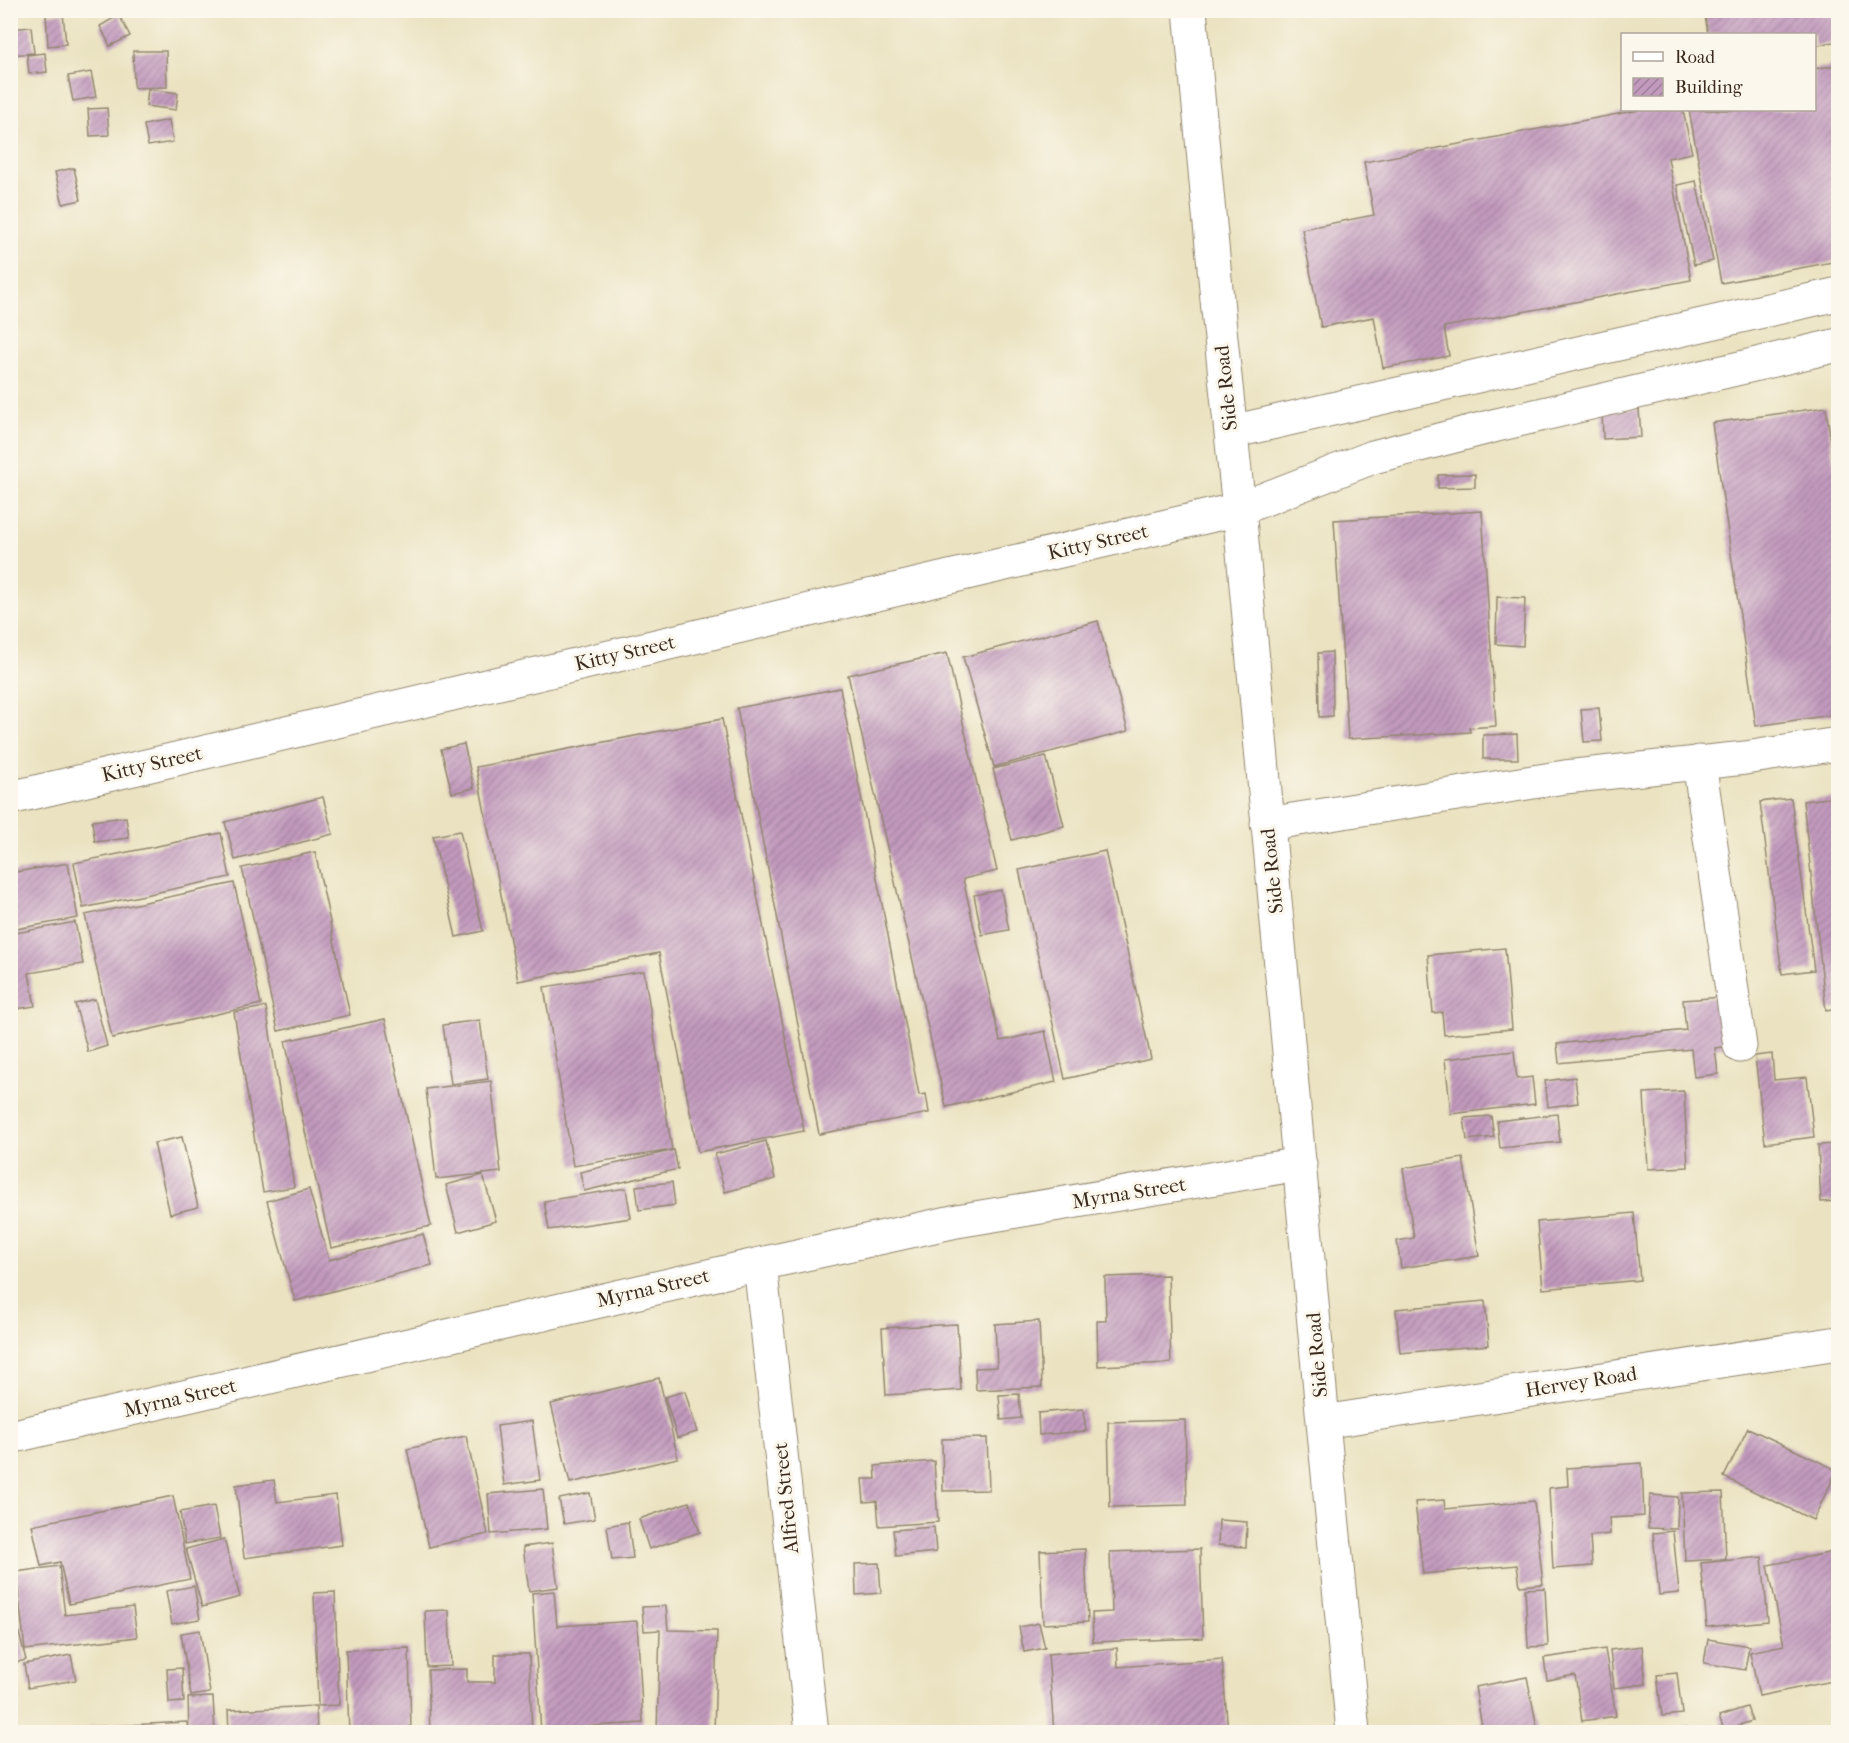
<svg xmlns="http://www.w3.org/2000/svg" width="1849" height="1743" font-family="'IM FELL French Canon',serif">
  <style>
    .building { fill: url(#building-hatch) }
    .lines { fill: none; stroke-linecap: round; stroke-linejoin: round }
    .minor-casing { stroke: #92866f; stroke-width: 35 }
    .minor { stroke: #fff; stroke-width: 33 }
    .labels { text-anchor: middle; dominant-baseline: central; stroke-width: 6; stroke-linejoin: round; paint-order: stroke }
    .street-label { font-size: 20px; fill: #3b2a1e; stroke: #fbf7ec }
  </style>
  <defs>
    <pattern id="building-hatch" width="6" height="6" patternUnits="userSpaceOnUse" patternTransform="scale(1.5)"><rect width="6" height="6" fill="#c29abe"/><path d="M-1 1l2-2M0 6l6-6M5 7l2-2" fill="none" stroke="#9f7e9a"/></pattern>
  </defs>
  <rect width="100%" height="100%" fill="#fbf7ec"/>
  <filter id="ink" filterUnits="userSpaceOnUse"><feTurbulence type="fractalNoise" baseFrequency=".0167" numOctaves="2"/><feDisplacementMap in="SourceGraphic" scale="12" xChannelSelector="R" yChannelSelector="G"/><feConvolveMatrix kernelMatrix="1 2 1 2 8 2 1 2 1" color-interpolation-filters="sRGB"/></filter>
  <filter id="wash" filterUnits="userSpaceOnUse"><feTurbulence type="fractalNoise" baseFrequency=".008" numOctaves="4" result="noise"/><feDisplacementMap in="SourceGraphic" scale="24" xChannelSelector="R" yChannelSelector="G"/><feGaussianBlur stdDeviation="1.35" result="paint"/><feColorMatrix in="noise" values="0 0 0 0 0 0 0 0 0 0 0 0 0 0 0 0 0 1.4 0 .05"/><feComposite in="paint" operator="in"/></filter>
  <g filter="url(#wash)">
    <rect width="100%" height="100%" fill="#eae2c0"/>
    <g id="blocks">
      <path class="building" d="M1704 10H1838V41L1814 46V34H1708Z
        M63 13 66 44 48 46 46 14Z
        M119 15 130 36 110 46 100 26Z
        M31 27 34 53 11 55 10 29Z
        M133 51H166L167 87 134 88Z
        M45 53 47 72 29 74 27 55Z
        M1838 65V261L1721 283 1689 110H1814V69Z
        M91 72 96 97 73 101 68 76Z
        M148 89 178 93 176 110 146 106Z
        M107 108 109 135 90 136 88 109Z
        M1639 110H1683L1692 153 1668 158 1691 280 1444 327 1449 356 1383 368 1374 317 1321 327 1302 229 1374 215 1364 162Z
        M169 120 173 142 148 146 144 125Z
        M74 168 81 200 63 204 55 172Z
        M1696 181 1713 261 1694 265 1677 185Z
        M1826 407 1838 494V714L1756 726 1712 423Z
        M1639 409 1641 437 1603 439 1602 410Z
        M1475 474V487L1438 488V475Z
        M1482 511 1496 726 1469 728 1470 732 1348 739 1334 520Z
        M1497 597 1525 598 1523 646 1496 644Z
        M1098 621 1128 731 994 767 963 657Z
        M1332 652 1333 716 1319 717 1318 653Z
        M947 653 997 871 963 879 1000 1041 1045 1031 1056 1082 946 1107 848 675Z
        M840 688 919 1095 926 1094 929 1113 819 1134 737 708Z
        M1599 708 1602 741 1584 742 1581 709Z
        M722 719 804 1131 698 1152 659 953 518 981 476 767Z
        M1517 734 1518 759H1483V735Z
        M464 744 474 788 452 793 441 749Z
        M1046 756 1064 826 1012 840 993 769Z
        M323 797 333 834 235 860 225 822Z
        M1838 797V1009L1826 1011 1803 801Z
        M1791 798 1814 970 1782 974 1760 802Z
        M126 817 129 838 95 842 92 821Z
        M460 831 483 931 456 937 433 836Z
        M221 833 230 877 83 908 74 863Z
        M1105 851 1151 1059 1065 1079 1019 870Z
        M315 852 350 1015 278 1031 242 868Z
        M68 863 78 918 10 930V873Z
        M234 883 261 1004 112 1038 85 915Z
        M1001 890 1009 930 982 935 974 895Z
        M75 922 83 964 29 973 35 1006 10 1010V934Z
        M1505 948 1512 1029 1444 1035 1442 1012 1433 1013 1428 955Z
        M644 971 672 1150 573 1166 544 987Z
        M1723 997 1728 1046 1715 1048 1718 1074 1694 1077 1691 1049 1559 1063 1557 1044 1686 1030 1683 1000Z
        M95 999 107 1046 88 1052 75 1004Z
        M266 1007 294 1187 263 1192 234 1012Z
        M385 1019 431 1226 331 1248 285 1041Z
        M480 1020 488 1079 451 1084 443 1025Z
        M1514 1051 1517 1079 1532 1077 1535 1104 1451 1114 1445 1059Z
        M1772 1054 1774 1080 1807 1077 1814 1137 1765 1143 1755 1056Z
        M1575 1077 1578 1103 1548 1107 1545 1081Z
        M491 1081 501 1172 436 1179 426 1089Z
        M1684 1091 1688 1167 1648 1169 1644 1093Z
        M1557 1114 1560 1142 1500 1148 1497 1121Z
        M1491 1116 1494 1137 1467 1140 1464 1118Z
        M182 1137 198 1207 170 1214 154 1143Z
        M766 1141 775 1179 725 1192 715 1154Z
        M1838 1144V1201L1821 1202 1818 1145Z
        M674 1150 678 1169 584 1191 580 1172Z
        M1463 1158 1479 1256 1401 1268 1397 1241 1414 1238 1403 1168Z
        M483 1175 496 1221 458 1232 446 1185Z
        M672 1182 675 1205 639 1210 636 1186Z
        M626 1188 631 1218 549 1230 544 1201Z
        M309 1189 329 1260 423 1234 432 1265 295 1301 267 1201Z
        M1634 1213 1640 1280 1543 1289 1537 1222Z
        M1168 1275 1171 1363 1098 1366 1097 1321H1106L1105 1277Z
        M1485 1301 1489 1345 1400 1353 1396 1309Z
        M1039 1321 1042 1387 976 1390 975 1368 997 1367 995 1324Z
        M957 1324 961 1390 886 1395 882 1328Z
        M659 1378 678 1458 570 1483 551 1404Z
        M685 1391 697 1432 677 1438 665 1397Z
        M1019 1394 1021 1418 1001 1420 999 1395Z
        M1083 1409 1086 1431 1039 1435 1038 1413Z
        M1185 1420 1187 1505 1110 1507 1108 1422Z
        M532 1421 540 1480 504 1485 497 1426Z
        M1748 1428 1837 1470 1813 1520 1724 1477Z
        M466 1436 488 1534 429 1547 407 1449Z
        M987 1438 989 1490 943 1491 942 1439Z
        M934 1461 938 1522 879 1526 877 1501 864 1502 862 1479H876L875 1466Z
        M1642 1463 1644 1516 1609 1518 1610 1534 1590 1536 1592 1566 1553 1569 1549 1488 1568 1486 1567 1468Z
        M274 1480 277 1502 336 1495 342 1545 244 1558 236 1485Z
        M543 1489 547 1529 491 1534 488 1494Z
        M1723 1492 1726 1559 1685 1561 1682 1493Z
        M590 1493 595 1519 564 1524 559 1499Z
        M1650 1495 1678 1497 1677 1529 1648 1528Z
        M173 1496 190 1579 69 1604 60 1562 41 1566 32 1525Z
        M1444 1500 1445 1509 1534 1501 1543 1584 1520 1586 1517 1565 1423 1574 1415 1502Z
        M689 1502 700 1532 649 1549 639 1519Z
        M214 1506 220 1538 185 1544 180 1512Z
        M1219 1520 1247 1522 1246 1547 1218 1545Z
        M628 1522 633 1558 612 1560 607 1526Z
        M934 1527 936 1552 896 1556 893 1530Z
        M1673 1531 1679 1593 1659 1595 1653 1533Z
        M224 1539 240 1597 202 1607 186 1549Z
        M552 1543 558 1587 529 1591 523 1547Z
        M1085 1549 1088 1622 1043 1624 1040 1551Z
        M1200 1549 1203 1638 1093 1642 1092 1613 1112 1612 1110 1552Z
        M1838 1551V1680L1759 1696 1750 1652 1784 1645 1768 1565Z
        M1762 1557 1768 1621 1707 1627 1701 1563Z
        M879 1563 881 1593 856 1595 855 1564Z
        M59 1566 65 1615 133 1607 137 1637 25 1650 16 1572Z
        M194 1586 200 1619 172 1624 166 1591Z
        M1545 1588 1548 1646 1528 1647 1525 1589Z
        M554 1591 557 1626 637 1621 643 1723 579 1727 580 1732H541L532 1593Z
        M335 1592 339 1705 318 1706 314 1593Z
        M10 1598 26 1660 10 1664Z
        M666 1606 668 1630 717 1631 714 1732H657L660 1630 644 1631 642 1607Z
        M449 1610 451 1666 427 1667 425 1611Z
        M1039 1623 1045 1648 1024 1652 1019 1627Z
        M200 1630 210 1693 191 1696 181 1633Z
        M1708 1639 1749 1646 1745 1670 1704 1663Z
        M1642 1646 1646 1684 1614 1688 1610 1650Z
        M409 1648 411 1732H349L346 1650Z
        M1117 1648 1118 1667 1222 1659 1228 1732H1054L1048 1654Z
        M1605 1649 1616 1716 1582 1721 1575 1675 1547 1680 1544 1658Z
        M495 1654H529L532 1732H430L428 1670 467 1669V1682H495Z
        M71 1655 76 1680 28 1688 24 1664Z
        M182 1668 184 1702 169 1703 167 1669Z
        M1677 1673 1682 1714 1662 1716 1657 1675Z
        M1527 1677 1538 1732H1483L1475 1687Z
        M213 1697 215 1732H189L188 1698Z
        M316 1706 317 1732H229L228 1710Z
        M1747 1707 1752 1721 1724 1730 1719 1716Z
        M187 1722 188 1732H89V1727Z
        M1687 1728V1732H1653V1731Z"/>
    </g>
  </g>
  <g filter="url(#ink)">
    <use href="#blocks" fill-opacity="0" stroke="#92866f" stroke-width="1.5"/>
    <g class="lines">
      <defs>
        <path id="minor" d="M1190 10 1218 310 1239 509 1323 1422 1353 1732
          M1231 432 1838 294
          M1699 762 1740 1046
          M10 798 1239 509 1373 457 1497 425 1838 345
          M1267 824 1565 777 1745 758 1838 744
          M760 1264 812 1732
          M1323 1422 1838 1343
          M10 1437 760 1264 957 1221 1300 1164"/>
      </defs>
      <use href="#minor" class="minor-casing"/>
      <use href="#minor" class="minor"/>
    </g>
  </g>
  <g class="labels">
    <g class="street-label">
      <text transform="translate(1226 388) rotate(-96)">Side Road</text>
      <text transform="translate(1098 542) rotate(-13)">Kitty Street</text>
      <text transform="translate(625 653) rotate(-13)">Kitty Street</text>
      <text transform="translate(152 764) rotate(-13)">Kitty Street</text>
      <text transform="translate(1272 871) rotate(-96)">Side Road</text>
      <text transform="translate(1129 1193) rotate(-9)">Myrna Street</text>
      <text transform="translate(653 1288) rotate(-13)">Myrna Street</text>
      <text transform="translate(1317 1355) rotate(-95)">Side Road</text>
      <text transform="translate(1581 1382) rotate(-9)">Hervey Road</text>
      <text transform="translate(180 1398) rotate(-13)">Myrna Street</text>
      <text transform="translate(786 1498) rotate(-96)">Alfred Street</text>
    </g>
  </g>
  <rect width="1849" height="1743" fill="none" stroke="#fbf7ec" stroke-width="36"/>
  <rect x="1621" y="33" width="195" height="78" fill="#fbf7ec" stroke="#aea59a" stroke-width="1.5"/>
  <rect x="1633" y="52" width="30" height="9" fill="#ffffff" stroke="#aea59a" stroke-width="1.5"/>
  <text x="1675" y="63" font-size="18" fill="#3b2a1e">Road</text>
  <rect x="1633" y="78" width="30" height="18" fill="url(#building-hatch)" stroke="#aea59a" stroke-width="1.5"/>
  <text x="1675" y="93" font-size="18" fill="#3b2a1e">Building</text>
</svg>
